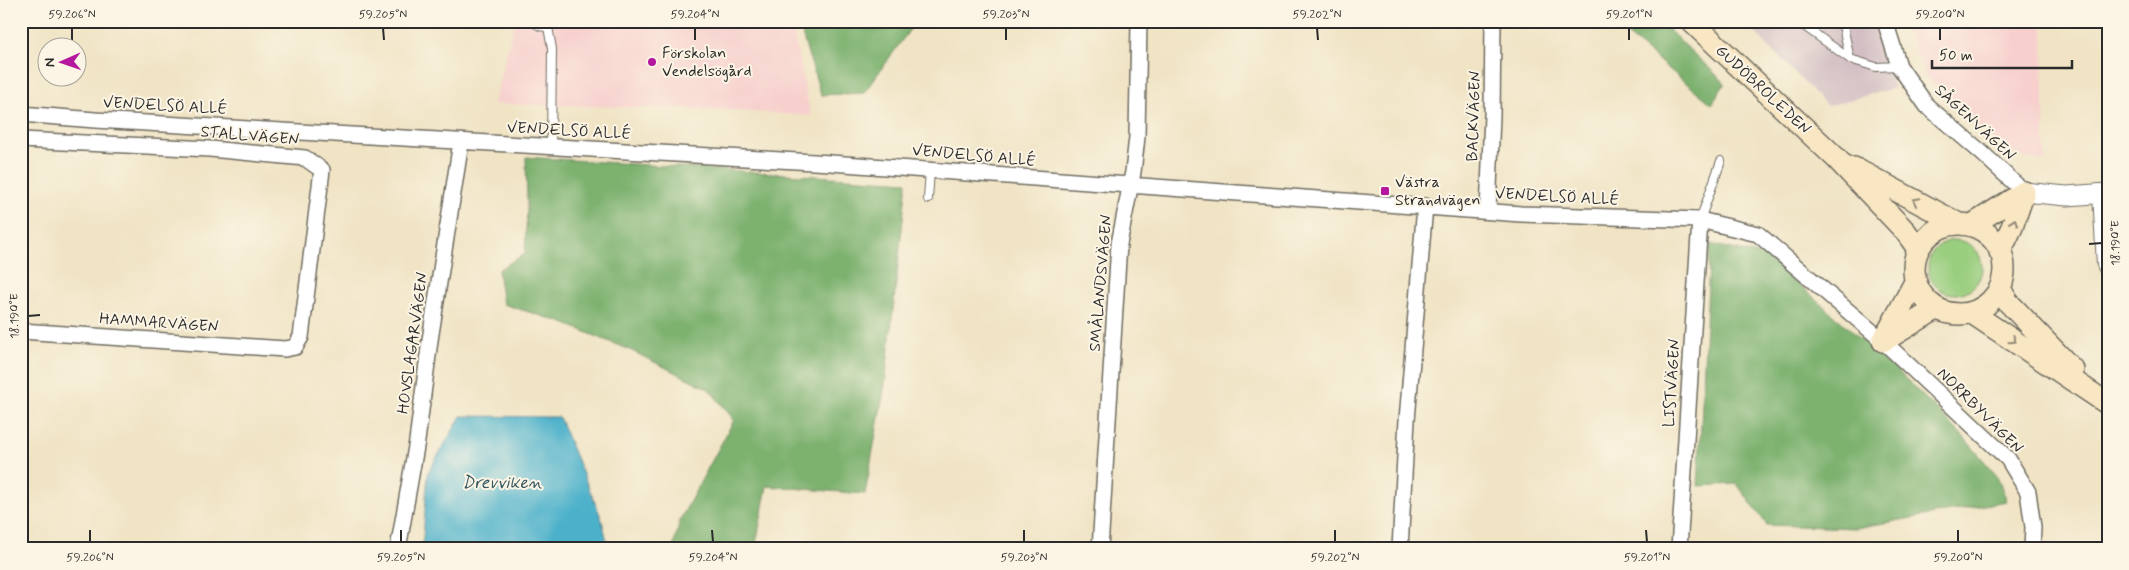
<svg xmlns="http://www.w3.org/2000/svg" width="2129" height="570" font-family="Mynerve,sans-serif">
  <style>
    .built { fill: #f7d0cd }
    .industrial { fill: #d2bec3 }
    .green { fill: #9ace7f; stroke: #627c55 }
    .forest { fill: #7bb16e; stroke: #536e4c }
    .water { fill: #4bb1ca; stroke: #3b6e7a }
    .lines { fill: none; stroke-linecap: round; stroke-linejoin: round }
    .service-casing { stroke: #706c61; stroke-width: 10 }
    .minor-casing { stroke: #706c61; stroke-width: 18 }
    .tertiary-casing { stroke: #706c61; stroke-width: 21 }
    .secondary-casing { stroke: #706c61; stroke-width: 24 }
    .service { stroke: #fff; stroke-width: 8 }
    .minor { stroke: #fff; stroke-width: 15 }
    .tertiary { stroke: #fff; stroke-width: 19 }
    .secondary { stroke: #f9e7c3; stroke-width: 21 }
    .oneway { stroke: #928977 }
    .ticks { fill: none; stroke: #2b2b2b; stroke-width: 2 }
    .poi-dot { fill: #b5179e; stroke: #fcf5e5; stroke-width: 2 }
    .labels { text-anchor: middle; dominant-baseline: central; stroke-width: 4; stroke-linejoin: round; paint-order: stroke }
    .poi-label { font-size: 16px; fill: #2b2b2b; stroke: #fcf5e5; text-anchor: start }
    .street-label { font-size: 16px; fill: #2b2b2b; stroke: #fcf5e5 }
    .water-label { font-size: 18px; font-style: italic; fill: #365a63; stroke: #fcf5e5 }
    .neatline { fill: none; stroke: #2b2b2b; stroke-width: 2 }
    .ticks-label { font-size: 12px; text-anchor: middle; fill: #2b2b2b }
  </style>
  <rect width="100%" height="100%" fill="#fcf5e5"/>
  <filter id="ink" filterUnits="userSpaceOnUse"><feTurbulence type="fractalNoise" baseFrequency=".02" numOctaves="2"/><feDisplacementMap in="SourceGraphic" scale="10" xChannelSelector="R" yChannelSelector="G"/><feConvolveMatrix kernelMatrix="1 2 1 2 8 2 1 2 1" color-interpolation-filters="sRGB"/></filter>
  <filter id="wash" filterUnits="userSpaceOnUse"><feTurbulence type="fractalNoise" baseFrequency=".0096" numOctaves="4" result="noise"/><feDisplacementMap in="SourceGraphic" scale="20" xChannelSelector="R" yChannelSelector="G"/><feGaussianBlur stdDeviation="1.12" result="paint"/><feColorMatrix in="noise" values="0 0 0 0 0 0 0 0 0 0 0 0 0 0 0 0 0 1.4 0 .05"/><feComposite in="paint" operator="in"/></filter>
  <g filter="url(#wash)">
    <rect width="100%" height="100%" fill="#f0e4c5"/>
    <path class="built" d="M515 21H791L811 116 712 109 493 104Z
      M1902 21H2043L2045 162 2022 157 1965 120 1926 75Z"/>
    <path class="industrial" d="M1744 21H1876L1879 49 1894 88 1827 106Z"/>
    <path class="green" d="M1928 267a27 27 0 1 1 54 0a27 27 0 1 1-54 0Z"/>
    <path class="forest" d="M798 21H916L864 93 821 95Z
      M1610 21H1659L1725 83 1712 104Z
      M526 157 907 182 885 384 865 494 767 486 755 549H673L680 520 734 420 709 389 632 351 561 322 503 304 498 270 525 254 527 207Z
      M1710 244 1768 257 1904 377 1961 434 1997 476 2007 501 1856 528 1767 525 1737 484 1698 486Z"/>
    <path class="water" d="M461 416 559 417 601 517 609 549H422L428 472Z"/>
  </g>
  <g filter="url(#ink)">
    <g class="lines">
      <defs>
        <path id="service" d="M533 21C540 29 549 28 556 21
          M1797 21 1850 59 1876 67 1899 66
          M1842 21 1850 59
          M548 27 552 49 551 147
          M2097 194 2101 265 2108 279
          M928 199 930 170
          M1700 220 1721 161"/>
        <path id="minor" d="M1885 21 1899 66 1927 106 1982 153 2024 192
          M21 114 95 120 831 163 1521 214 1700 220 1758 234 1883 341 2008 459 2028 492 2033 527 2032 549
          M21 140 210 149 305 158 322 170 301 337 295 347 285 349 21 331
          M1488 211 1492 116 1493 21
          M398 549 417 441 430 340 461 142
          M1100 549 1119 244 1133 172 1137 137 1139 21
          M1400 549 1407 420 1425 206
          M1679 549 1700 220"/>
        <path id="tertiary" d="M2024 192 2067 196 2108 193"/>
        <path id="secondary" d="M1691 21 1836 158 1906 232 1918 249
          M1854 168 1959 224
          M1914 269a45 45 0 1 1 90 0a45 45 0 1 1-90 0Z
          M1972 225 2024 192
          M2000 252 2012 227 2024 192
          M2000 289 2008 302 2073 370
          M1972 313 2108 404
          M1885 340 1936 309
          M1883 341 1915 282"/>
      </defs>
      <use href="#service" class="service-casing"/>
      <use href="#minor" class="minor-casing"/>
      <use href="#tertiary" class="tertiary-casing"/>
      <use href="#secondary" class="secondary-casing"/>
      <use href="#service" class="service"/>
      <use href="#minor" class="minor"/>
      <use href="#tertiary" class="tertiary"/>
      <use href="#secondary" class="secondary"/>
    </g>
    <defs><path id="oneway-chevron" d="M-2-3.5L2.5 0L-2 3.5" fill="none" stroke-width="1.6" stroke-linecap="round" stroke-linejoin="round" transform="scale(1.25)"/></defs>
    <g class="oneway">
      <use href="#oneway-chevron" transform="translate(1916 201) rotate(-152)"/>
      <use href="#oneway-chevron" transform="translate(2014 222) rotate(-70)"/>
      <use href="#oneway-chevron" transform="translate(2013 340) rotate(34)"/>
    </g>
  </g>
  <path class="ticks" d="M72 28V40M383 28 384 40M695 28V40M1006 28V40M1317 28 1318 40M1629 28V40M1940 28V40M2089 244 2102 243M28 316 40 315M90 530V542M401 530V542M712 530 713 542M1024 530V542M1335 530V542M1646 530 1647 542M1958 530V542"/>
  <g class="poi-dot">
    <circle cx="652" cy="62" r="5"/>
    <rect x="1380" y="186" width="10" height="10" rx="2.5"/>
  </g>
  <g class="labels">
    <g class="poi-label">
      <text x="662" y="53">Förskolan<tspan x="662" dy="18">Vendelsögård</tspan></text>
      <text x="1395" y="182">Västra<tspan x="1395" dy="18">Strandvägen</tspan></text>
    </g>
    <g class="street-label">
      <text transform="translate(1763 90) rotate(43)">GUDÖBROLEDEN</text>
      <text transform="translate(165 106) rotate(3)">VENDELSÖ ALLÉ</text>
      <text transform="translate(1474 116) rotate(-88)">BACKVÄGEN</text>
      <text transform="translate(1975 123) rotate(43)">SÅGENVÄGEN</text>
      <text transform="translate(569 131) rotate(3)">VENDELSÖ ALLÉ</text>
      <text transform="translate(250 136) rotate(5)">STALLVÄGEN</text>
      <text transform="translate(974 156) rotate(5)">VENDELSÖ ALLÉ</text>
      <text transform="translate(1557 197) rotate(3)">VENDELSÖ ALLÉ</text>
      <text transform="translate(1101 283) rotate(-85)">SMÅLANDSVÄGEN</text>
      <text transform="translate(159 323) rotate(4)">HAMMARVÄGEN</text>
      <text transform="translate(413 343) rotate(-82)">HOVSLAGARVÄGEN</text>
      <text transform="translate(1672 383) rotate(-86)">LISTVÄGEN</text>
      <text transform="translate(1980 411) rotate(45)">NORRBYVÄGEN</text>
    </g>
    <g class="water-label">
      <text x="502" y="483">Drevviken</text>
    </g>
  </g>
  <rect width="2129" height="570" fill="none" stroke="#fcf5e5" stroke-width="55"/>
  <g transform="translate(62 62) rotate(268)"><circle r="24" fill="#fcf5e5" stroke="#a8a49b"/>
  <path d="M0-4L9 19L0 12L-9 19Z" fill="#b5179e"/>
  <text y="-8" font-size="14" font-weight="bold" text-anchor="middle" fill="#2b2b2b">N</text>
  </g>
  <path d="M1932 60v8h140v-8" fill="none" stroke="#2b2b2b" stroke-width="2.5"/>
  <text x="1939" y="60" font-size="15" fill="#2b2b2b" stroke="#fcf5e5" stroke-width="4" paint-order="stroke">50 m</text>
  <rect x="28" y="28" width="2074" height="514" class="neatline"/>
  <g class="ticks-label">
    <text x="72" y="18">59.206°N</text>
    <text x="383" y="18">59.205°N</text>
    <text x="695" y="18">59.204°N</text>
    <text x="1006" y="18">59.203°N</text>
    <text x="1317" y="18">59.202°N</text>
    <text x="1629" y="18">59.201°N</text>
    <text x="1940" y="18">59.200°N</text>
    <text transform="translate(2115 243) rotate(-90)" y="4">18.190°E</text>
    <text transform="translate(14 316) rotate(-90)" y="4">18.190°E</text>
    <text x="90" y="561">59.206°N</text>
    <text x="401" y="561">59.205°N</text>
    <text x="713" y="561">59.204°N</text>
    <text x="1024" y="561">59.203°N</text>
    <text x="1335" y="561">59.202°N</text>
    <text x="1647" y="561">59.201°N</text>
    <text x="1958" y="561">59.200°N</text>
  </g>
</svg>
